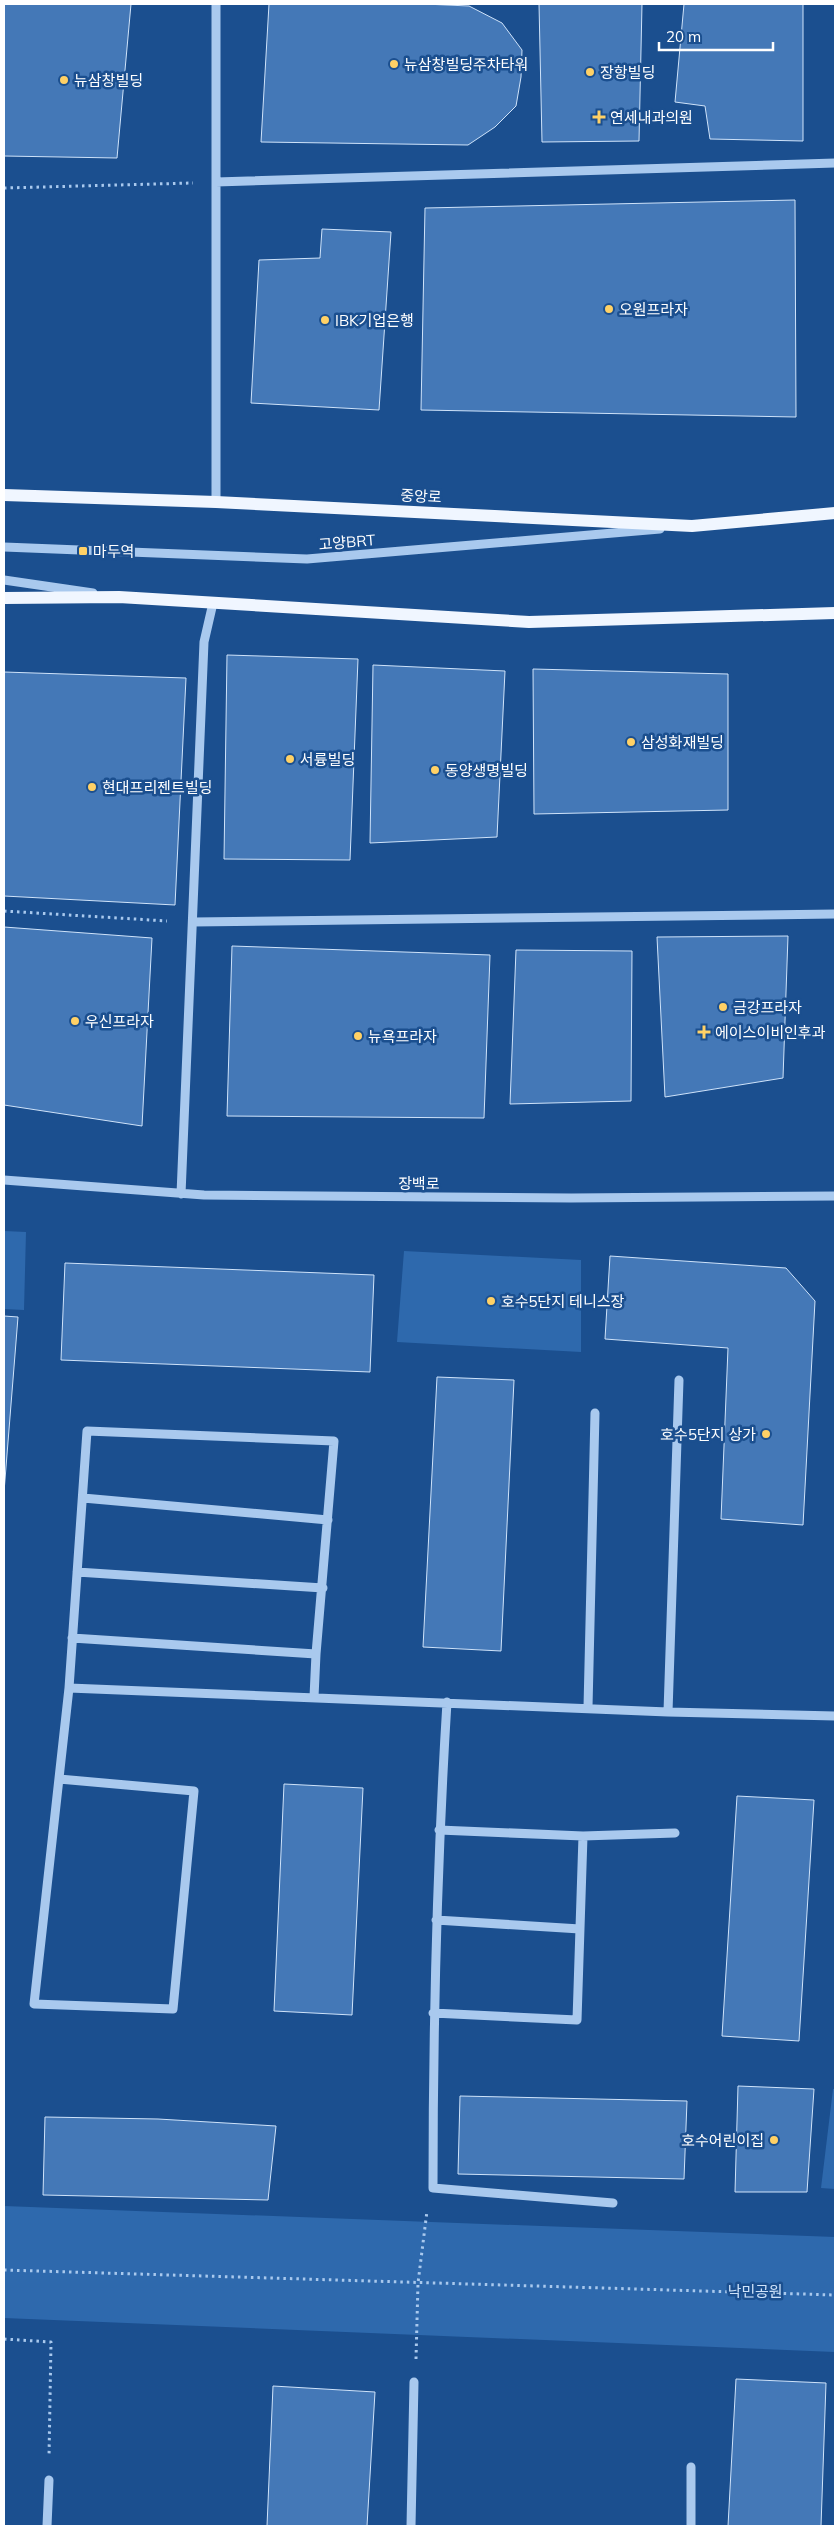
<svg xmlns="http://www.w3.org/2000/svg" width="839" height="2530" font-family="Mulish,'Noto Sans KR',sans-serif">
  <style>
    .green { fill: #2e69ad }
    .building { fill: #4478b7; stroke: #cfe3fa }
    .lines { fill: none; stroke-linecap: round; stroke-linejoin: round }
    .path { stroke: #a9c9ee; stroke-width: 3; stroke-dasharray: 2.5 4; stroke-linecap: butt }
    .minor { stroke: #a9c9ee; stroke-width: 9 }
    .major { stroke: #f0f6ff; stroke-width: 12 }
    .poi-dot { fill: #ffd166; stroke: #1b4f8f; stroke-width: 2 }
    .labels { text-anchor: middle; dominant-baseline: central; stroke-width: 5; stroke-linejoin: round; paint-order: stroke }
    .poi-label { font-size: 15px; fill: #fff; stroke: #1b4f8f; text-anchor: start }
    .street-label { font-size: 15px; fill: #fff; stroke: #1b4f8f }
    .park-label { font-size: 15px; fill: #cfe3fa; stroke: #1b4f8f }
  </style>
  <rect width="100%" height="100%" fill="#1b4f8f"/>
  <path class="green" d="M4 1231 26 1232 24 1310 4 1309Z
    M404 1251 581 1260V1352L397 1342Z
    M833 2089H835V2189L821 2188Z
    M4 2206 835 2237V2352L4 2318Z"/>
  <path class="building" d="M4 4H131L117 158 4 156Z
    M269 4H424L469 6 502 23 522 50 521 77 516 106 495 127 468 145 261 142Z
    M539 4H642L639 141 542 142Z
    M684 4H803V141L710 139 705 106 675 102Z
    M795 200 796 417 421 410 425 208Z
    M322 229 391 232 379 410 251 403 259 260 320 258Z
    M227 655 358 659 350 860 224 859Z
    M373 665 505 671 497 837 370 843Z
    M533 669 728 674V810L534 814Z
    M4 672 186 678 175 905 4 896Z
    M4 927 152 938 142 1126 4 1105Z
    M788 936 783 1078 665 1097 657 937Z
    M232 946 490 955 484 1118 227 1116Z
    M516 950 632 951 631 1101 510 1104Z
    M610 1256 786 1268 815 1301 803 1525 721 1519 728 1348 605 1339Z
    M65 1263 374 1275 370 1372 61 1360Z
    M4 1316 18 1317 4 1492Z
    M437 1377 514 1380 501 1651 423 1647Z
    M284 1784 363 1788 352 2015 274 2011Z
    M737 1796 814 1800 799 2041 722 2036Z
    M738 2086 814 2089 807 2192H735Z
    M460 2096 687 2101 684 2179 458 2174Z
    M45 2117 158 2119 276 2126 268 2200 43 2195Z
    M736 2379 826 2383 821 2526H728Z
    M273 2386 375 2392 367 2526H267Z"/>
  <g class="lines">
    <path class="path" d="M4 188 193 183
      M4 911 167 921
      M4 2270 835 2295
      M4 2339 51 2342 49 2457
      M416 2359 418 2283 427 2211"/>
    <path class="minor" d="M216 182 835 163
      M216 502V4
      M4 547 307 559 660 529
      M4 580 93 593
      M193 922 835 914
      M4 1180 204 1195 571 1198 835 1196
      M181 1194 204 642 213 603
      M83 1498 328 1520
      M77 1572 323 1588
      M72 1638 316 1654
      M69 1688 668 1712 835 1716
      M447 1702C437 1864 433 2026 433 2188L613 2203
      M588 1707 595 1413
      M668 1712 679 1380
      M59 1779 194 1791 173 2009 34 2004 69 1688 87 1431 334 1441 316 1654 314 1697
      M439 1830 583 1836 675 1833
      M436 1920 580 1929
      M433 2013 577 2020 583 1836
      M47 2526 49 2480
      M411 2526 414 2382
      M691 2526V2467"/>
    <path class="major" d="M4 495 216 502 692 526 835 513
      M4 598 119 597 529 622 835 613"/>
  </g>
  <g class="poi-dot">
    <circle cx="394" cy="64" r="5"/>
    <circle cx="590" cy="72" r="5"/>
    <circle cx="64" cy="80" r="5"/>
    <path d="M596.5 109.5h5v5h5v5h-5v5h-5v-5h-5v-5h5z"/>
    <circle cx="609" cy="309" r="5"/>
    <circle cx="325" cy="320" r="5"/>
    <rect x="78" y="546" width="10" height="10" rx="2.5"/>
    <circle cx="631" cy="742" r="5"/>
    <circle cx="290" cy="759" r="5"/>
    <circle cx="435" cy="770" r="5"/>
    <circle cx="92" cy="787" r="5"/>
    <circle cx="723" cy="1007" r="5"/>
    <circle cx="75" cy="1021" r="5"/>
    <path d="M701.5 1024.5h5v5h5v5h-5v5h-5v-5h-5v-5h5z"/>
    <circle cx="358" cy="1036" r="5"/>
    <circle cx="491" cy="1301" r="5"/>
    <circle cx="766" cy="1434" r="5"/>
    <circle cx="774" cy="2140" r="5"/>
  </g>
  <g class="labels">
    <g class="poi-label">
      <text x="404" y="64">뉴삼창빌딩주차타워</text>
      <text x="600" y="72">장항빌딩</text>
      <text x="74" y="80">뉴삼창빌딩</text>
      <text x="610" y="117">연세내과의원</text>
      <text x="619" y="309">오원프라자</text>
      <text x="335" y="320">IBK기업은행</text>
      <text x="93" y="551">마두역</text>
      <text x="641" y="742">삼성화재빌딩</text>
      <text x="300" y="759">서륭빌딩</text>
      <text x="445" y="770">동양생명빌딩</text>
      <text x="102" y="787">현대프리젠트빌딩</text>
      <text x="733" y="1007">금강프라자</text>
      <text x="85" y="1021">우신프라자</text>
      <text x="715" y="1032">에이스이비인후과</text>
      <text x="368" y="1036">뉴욕프라자</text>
      <text x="501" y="1301">호수5단지 테니스장</text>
      <text x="756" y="1434" text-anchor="end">호수5단지 상가</text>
      <text x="764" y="2140" text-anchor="end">호수어린이집</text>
    </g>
    <g class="street-label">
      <text transform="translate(421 496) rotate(3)">중앙로</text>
      <text transform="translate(347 542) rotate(-5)">고양BRT</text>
      <text x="419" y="1183">장백로</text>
    </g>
    <g class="park-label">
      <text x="755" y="2291">낙민공원</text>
    </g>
  </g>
  <rect width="839" height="2530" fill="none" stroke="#ffffff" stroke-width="10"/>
  <path d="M659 42v8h114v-8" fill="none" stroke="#ffffff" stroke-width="2.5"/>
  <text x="666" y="42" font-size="15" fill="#ffffff" stroke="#1b4f8f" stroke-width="4" paint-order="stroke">20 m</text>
</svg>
